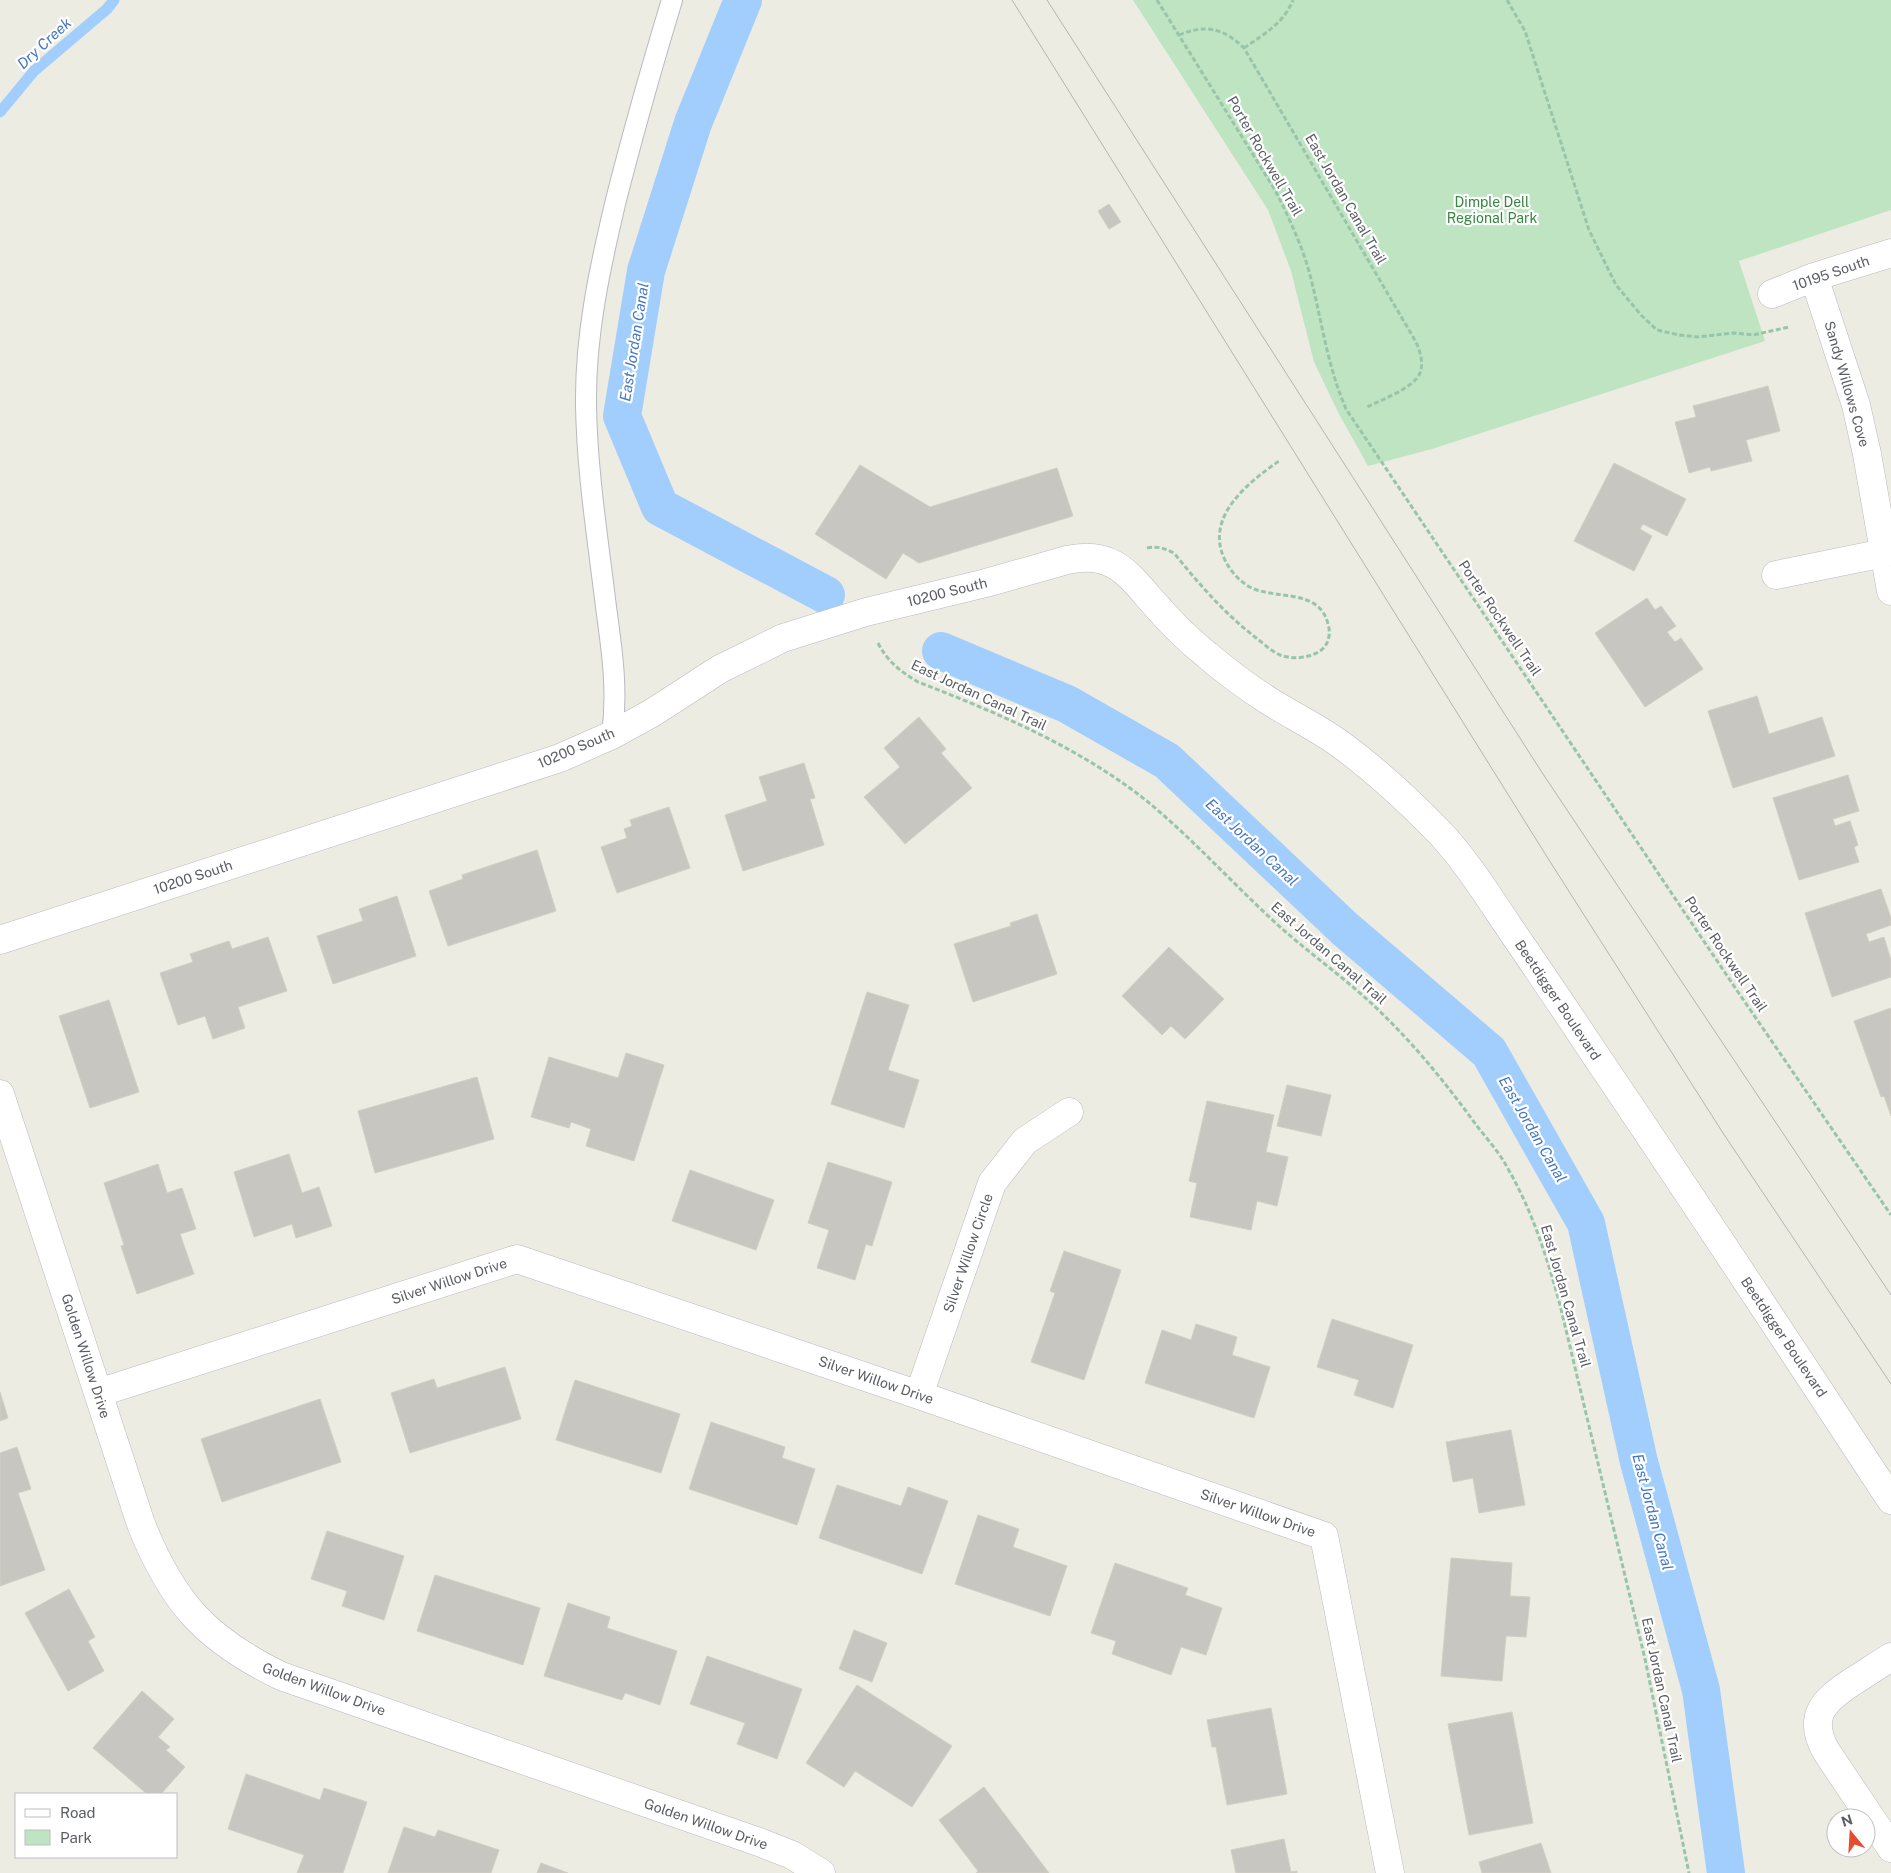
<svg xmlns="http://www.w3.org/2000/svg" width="1891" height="1873" font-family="'Public Sans',sans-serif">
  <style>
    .green { fill: #bfe4c2 }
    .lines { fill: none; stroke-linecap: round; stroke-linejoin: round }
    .stream { stroke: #a2cefd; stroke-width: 11 }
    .canal { stroke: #a2cefd; stroke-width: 38 }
    .building { fill: #c8c6c0; stroke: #d2cec1 }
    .lane-casing { stroke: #b8babf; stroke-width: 22 }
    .street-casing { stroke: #b8babf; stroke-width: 29 }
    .path { stroke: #98c5a9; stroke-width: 3; stroke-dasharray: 5 2.5; stroke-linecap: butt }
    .lane { stroke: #fff; stroke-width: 20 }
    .street { stroke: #fff; stroke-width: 28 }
    .tram { stroke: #b3b4b4; stroke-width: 1 }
    .labels { text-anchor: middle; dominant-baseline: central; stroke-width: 4.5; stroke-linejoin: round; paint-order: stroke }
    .street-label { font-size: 14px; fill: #5b5e63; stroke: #fff }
    .park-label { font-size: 14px; fill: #378541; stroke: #fff }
    .water-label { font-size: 15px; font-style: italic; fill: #4577c0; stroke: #fff }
  </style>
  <rect width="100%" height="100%" fill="#edece2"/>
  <path class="green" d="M1133 0H1891V210L1739 261 1765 341 1432 449 1368 466 1339 414 1314 362 1291 271 1268 210Z"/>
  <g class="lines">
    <path class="stream" d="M0 112 34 71 107 9 114 0"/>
    <path class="canal" d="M743 0 693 123 646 271 622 416 660 507 826 595
      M941 651 1067 704 1167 761 1345 929 1489 1052 1586 1223 1639 1462 1701 1690 1726 1873"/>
  </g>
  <path class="building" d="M1109 204 1121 222 1109 229 1098 211Z
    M1768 386 1780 431 1746 440 1752 461 1711 471 1710 467 1689 473 1675 422 1696 417 1693 406Z
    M1614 463 1686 499 1667 536 1643 524 1640 529 1652 536 1634 571 1574 541Z
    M860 465 930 507 1057 468 1073 516 919 563 903 553 886 579 815 534Z
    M1647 598 1655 610 1661 606 1676 626 1667 632 1675 642 1681 638 1703 669 1645 707 1595 633Z
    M1757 696 1769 734 1822 717 1835 756 1733 788 1708 711Z
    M919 717 946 749 941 753 972 788 905 844 864 797 900 767 884 748Z
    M804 763 815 798 810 799 824 845 743 871 725 815 767 801 759 777Z
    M1848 775 1859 811 1833 819 1835 826 1850 821 1858 845 1854 847 1859 862 1799 880 1773 798Z
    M669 807 690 868 617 893 601 847 627 838 624 829 632 826 630 820Z
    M537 850 556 911 448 946 429 891 463 879 462 875Z
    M1881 889 1891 918V925L1866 934 1869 942 1884 937 1891 960V977L1832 997 1805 913Z
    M397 896 416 956 333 984 317 936 363 921 359 909Z
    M1037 914 1057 974 973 1002 954 944 1011 926 1010 923Z
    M268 937 287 991 238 1007 245 1028 213 1039 205 1016 178 1025 160 973 193 962 190 954 229 941 232 949Z
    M1169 947 1224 999 1185 1039 1171 1026 1162 1035 1122 996Z
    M867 992 909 1005 888 1070 919 1080 904 1128 831 1104Z
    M109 1000 139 1092 90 1108 59 1016Z
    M1891 1008V1116L1884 1096 1881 1097 1854 1021Z
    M626 1053 664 1065 634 1161 586 1146 591 1129 571 1122 569 1128 531 1117 549 1057 618 1078Z
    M477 1077 494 1139 375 1173 358 1111Z
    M1287 1085 1331 1095 1321 1136 1277 1126Z
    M1207 1101 1274 1115 1266 1152 1288 1157 1277 1206 1257 1201 1251 1230 1190 1217 1197 1183 1189 1181Z
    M289 1154 302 1193 319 1187 332 1226 296 1238 292 1224 254 1237 234 1172Z
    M828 1162 892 1182 872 1246 866 1244 855 1280 817 1268 829 1230 808 1223Z
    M158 1164 167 1193 182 1188 196 1229 180 1234 194 1274 137 1294 121 1246 124 1245 104 1183Z
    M690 1170 774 1200 756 1250 672 1221Z
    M1064 1251 1121 1270 1084 1380 1031 1362 1055 1293 1050 1291Z
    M1332 1319 1413 1345 1393 1408 1354 1395 1359 1380 1317 1367Z
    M1196 1324 1237 1337 1232 1355 1270 1367 1254 1418 1145 1383 1162 1330 1191 1340Z
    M505 1367 521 1419 410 1453 391 1393 434 1379 437 1388Z
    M575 1380 680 1414 661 1473 556 1440Z
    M0 1392 8 1418 0 1421Z
    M320 1399 341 1462 222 1502 201 1439Z
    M711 1422 785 1447 782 1458 815 1469 797 1525 689 1489Z
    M1511 1430 1525 1505 1479 1513 1473 1478 1453 1482 1446 1442Z
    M17 1447 31 1489 18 1493 45 1570 0 1586V1453Z
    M837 1485 901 1506 908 1487 948 1501 922 1574 819 1538Z
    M978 1515 1019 1529 1013 1547 1067 1566 1050 1616 955 1584Z
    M327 1531 404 1556 384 1620 342 1606 347 1591 311 1579Z
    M1451 1558 1512 1563 1510 1596 1530 1597 1526 1637 1506 1636 1502 1681 1441 1676Z
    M1115 1563 1188 1588 1185 1595 1222 1608 1206 1655 1181 1647 1171 1675 1112 1654 1116 1641 1091 1633Z
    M435 1575 540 1608 523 1665 417 1631Z
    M69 1589 95 1637 88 1641 104 1671 68 1691 25 1613Z
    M568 1603 610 1617 607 1628 677 1651 660 1705 625 1693 622 1700 544 1676Z
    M854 1630 887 1643 872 1682 839 1669Z
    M707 1656 802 1689 777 1759 737 1744 745 1723 690 1704Z
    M857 1685 952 1746 912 1807 855 1771 844 1787 806 1763Z
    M142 1691 174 1719 158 1737 170 1747 166 1750 185 1767 161 1794H147L93 1748Z
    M1271 1708 1287 1794 1227 1805 1216 1747H1212L1207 1720Z
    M1512 1712 1533 1823 1469 1835 1448 1724Z
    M246 1774 320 1800 324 1788 367 1802 343 1873H297L304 1855 228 1829Z
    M984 1787 1049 1873H976L978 1871 939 1820Z
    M404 1827 435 1837 438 1830 499 1850 491 1873H388Z
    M1284 1839 1291 1872 1297 1871V1873H1236L1231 1850Z
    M1541 1843 1551 1873H1482L1479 1862Z
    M541 1863 568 1873H537Z"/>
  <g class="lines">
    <defs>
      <path id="lane" d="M612 735C618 690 612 651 606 607 598 540 587 472 586 405 585 335 600 267 616 200 633 133 652 66 672 0"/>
      <path id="street" d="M1814 277 1856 405 1867 454 1891 591
        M1772 294 1814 277 1891 253
        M1776 575 1884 553
        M0 940 560 758 612 735 652 713 720 669 783 638 866 612 986 583 1067 560C1117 549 1131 579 1161 611 1175 627 1191 642 1207 655 1227 672 1247 687 1269 701 1293 716 1318 728 1340 744 1377 771 1410 802 1441 834 1467 862 1488 896 1509 927 1537 968 1565 1009 1592 1050 1693 1199 1792 1349 1891 1500
        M0 1094 141 1524C172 1602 205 1639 281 1676L759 1842 792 1855 821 1873
        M98 1393 517 1259 919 1395 1324 1536 1390 1873
        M919 1395 992 1183 1025 1141 1069 1112
        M1891 1657C1878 1665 1865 1674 1852 1682 1823 1701 1807 1717 1826 1751L1891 1848"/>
    </defs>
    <use href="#lane" class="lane-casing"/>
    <use href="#street" class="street-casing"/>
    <path class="path" d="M1157 0 1275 190C1289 218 1302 245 1310 275 1322 321 1327 365 1346 409L1738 992 1891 1215
      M1507 0 1525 31 1589 230 1616 285 1641 315 1657 330 1679 335 1698 337 1733 333 1753 335 1789 327
      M1179 35C1206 24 1223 28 1244 48L1416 342C1420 351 1424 363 1420 373 1414 388 1381 400 1367 407
      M1244 48C1264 34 1284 23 1293 0
      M1147 548C1158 546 1164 548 1174 553 1199 584 1224 613 1255 637 1263 643 1271 651 1280 655 1293 660 1309 658 1320 651 1329 645 1331 633 1328 624 1319 587 1274 601 1248 586 1237 579 1229 569 1224 558 1205 516 1249 482 1279 461
      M878 643C887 661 901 672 918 682 998 713 1081 748 1148 802 1194 840 1234 885 1279 926 1309 953 1342 976 1371 1003 1411 1040 1445 1082 1477 1126 1487 1139 1499 1152 1507 1167 1532 1210 1547 1257 1560 1305L1645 1659 1689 1873"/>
    <use href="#lane" class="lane"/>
    <use href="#street" class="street"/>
    <path class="tram" d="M1012 0 1549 860 1723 1133 1891 1384
      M1047 0 1543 774 1891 1295"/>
  </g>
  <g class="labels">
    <g class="street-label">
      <text transform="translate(1265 156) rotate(60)">Porter Rockwell Trail</text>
      <text transform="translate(1346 199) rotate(60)">East Jordan Canal Trail</text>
      <text transform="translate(1831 273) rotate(-19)">10195 South</text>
      <text transform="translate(1847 384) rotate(74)">Sandy Willows Cove</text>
      <text transform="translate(947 592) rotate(-14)">10200 South</text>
      <text transform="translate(1500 618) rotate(56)">Porter Rockwell Trail</text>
      <text transform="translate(979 695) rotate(25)">East Jordan Canal Trail</text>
      <text transform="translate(576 748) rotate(-23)">10200 South</text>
      <text transform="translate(193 877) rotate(-18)">10200 South</text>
      <text transform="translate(1329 953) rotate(41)">East Jordan Canal Trail</text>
      <text transform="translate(1726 954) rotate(56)">Porter Rockwell Trail</text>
      <text transform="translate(1558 1000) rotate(56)">Beetdigger Boulevard</text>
      <text transform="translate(968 1253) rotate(-71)">Silver Willow Circle</text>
      <text transform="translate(449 1281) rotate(-18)">Silver Willow Drive</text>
      <text transform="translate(1566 1296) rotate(74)">East Jordan Canal Trail</text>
      <text transform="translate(1784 1337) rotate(56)">Beetdigger Boulevard</text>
      <text transform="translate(86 1356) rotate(72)">Golden Willow Drive</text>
      <text transform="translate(876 1380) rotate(19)">Silver Willow Drive</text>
      <text transform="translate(1258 1513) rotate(19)">Silver Willow Drive</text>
      <text transform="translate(324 1689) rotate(20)">Golden Willow Drive</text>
      <text transform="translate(1662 1690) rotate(78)">East Jordan Canal Trail</text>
      <text transform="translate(706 1824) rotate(19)">Golden Willow Drive</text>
    </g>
    <g class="park-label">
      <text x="1492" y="202">Dimple Dell<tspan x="1492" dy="16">Regional Park</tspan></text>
    </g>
    <g class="water-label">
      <text transform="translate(44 43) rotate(-43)">Dry Creek</text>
      <text transform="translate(634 342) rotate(-81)">East Jordan Canal</text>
      <text transform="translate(1252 842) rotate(43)">East Jordan Canal</text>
      <text transform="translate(1533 1129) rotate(60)">East Jordan Canal</text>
      <text transform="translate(1653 1512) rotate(75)">East Jordan Canal</text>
    </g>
  </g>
  <rect x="15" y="1793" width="162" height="65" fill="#ffffff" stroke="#bdbfc1"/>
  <rect x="25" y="1809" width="25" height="8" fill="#ffffff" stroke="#bdbfc1"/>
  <text x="60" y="1818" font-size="15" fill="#5b5e63">Road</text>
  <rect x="25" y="1830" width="25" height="15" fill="#bfe4c2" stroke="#bdbfc1"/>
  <text x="60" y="1843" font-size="15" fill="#5b5e63">Park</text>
  <g transform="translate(1851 1833) rotate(342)"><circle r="24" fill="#ffffff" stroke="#bdbfc1"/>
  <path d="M0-4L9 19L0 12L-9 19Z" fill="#e54d30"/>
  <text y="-8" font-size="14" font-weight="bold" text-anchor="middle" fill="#5b5e63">N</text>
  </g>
</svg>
